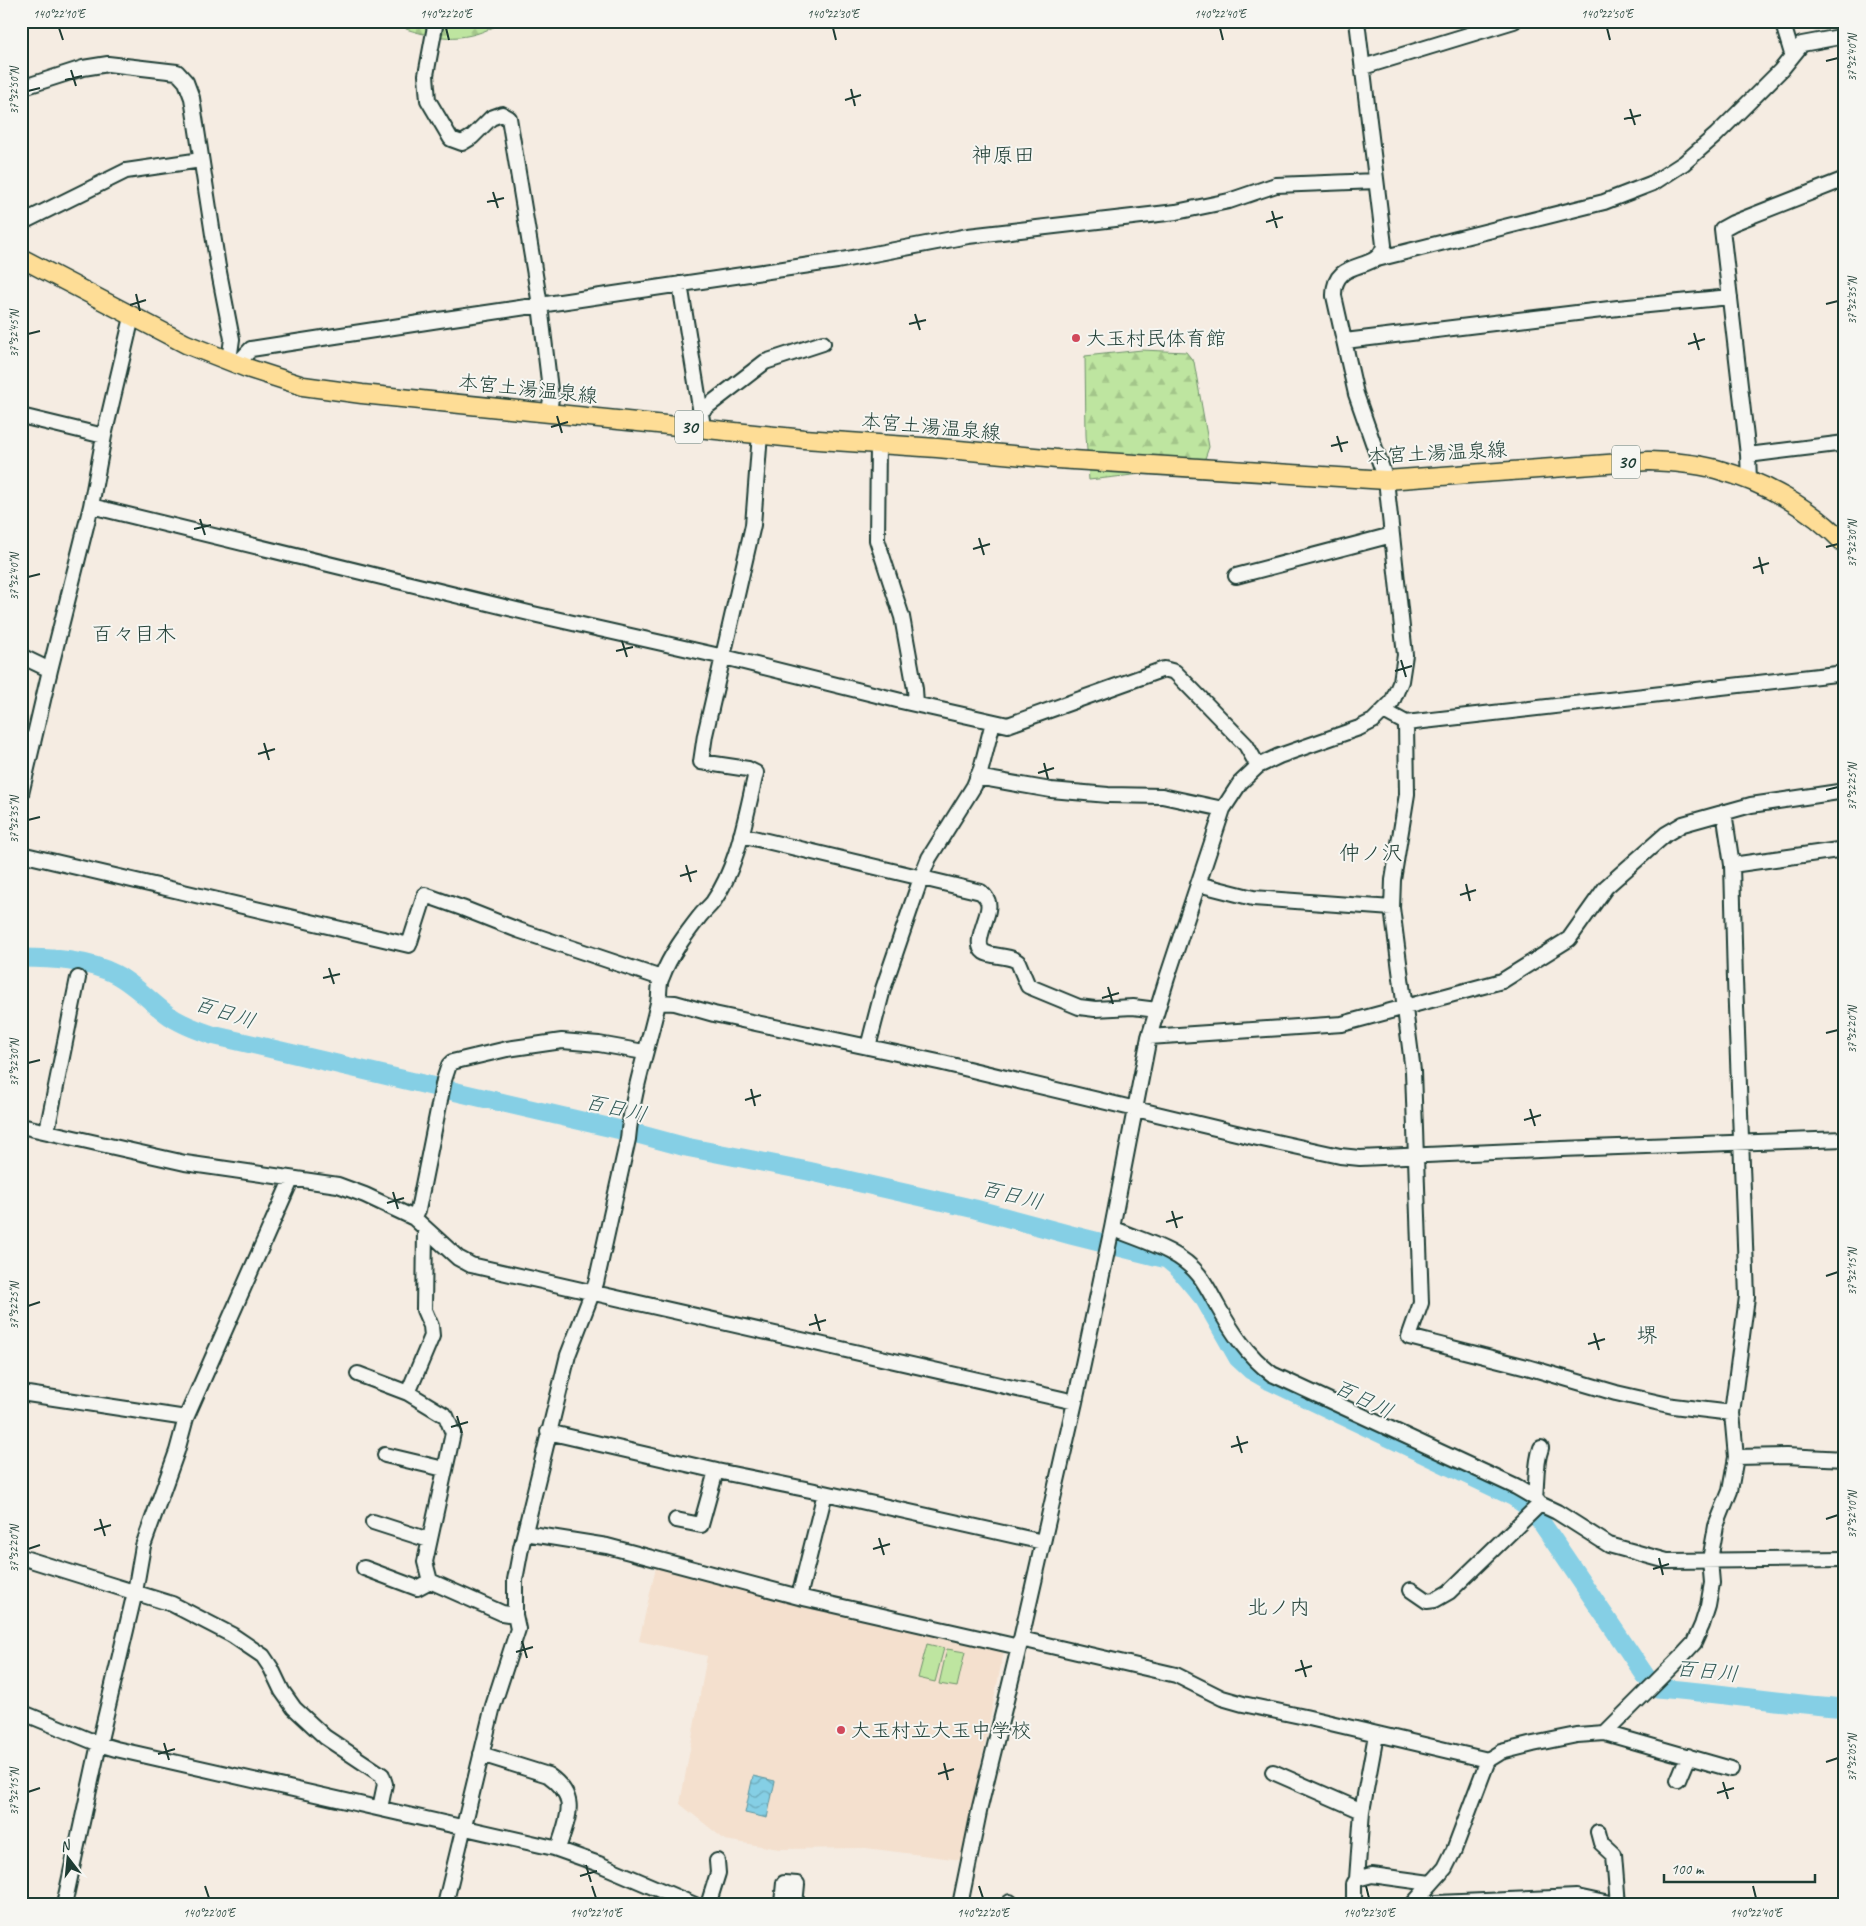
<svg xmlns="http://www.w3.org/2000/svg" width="1866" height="1926" font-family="Caveat,'Klee One',sans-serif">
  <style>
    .built { fill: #f4e0ce }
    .green { fill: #bee5a0; stroke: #6e916a }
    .forest { fill: url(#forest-firs); stroke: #6e916a }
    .water { fill: url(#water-waves); stroke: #5c959e }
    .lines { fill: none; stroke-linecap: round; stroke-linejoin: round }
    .river { stroke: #85cfe5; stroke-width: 19 }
    .minor-casing { stroke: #1f3d34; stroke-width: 18 }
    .major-casing { stroke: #1f3d34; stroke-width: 21 }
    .minor { stroke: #f6f6f2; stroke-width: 14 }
    .major { stroke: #fedd96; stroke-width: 18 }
    .ticks { fill: none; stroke: #1f3d34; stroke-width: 2 }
    .poi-dot { fill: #d1495b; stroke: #f6f6f2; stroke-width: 2 }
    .labels { text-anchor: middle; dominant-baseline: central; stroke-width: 4; stroke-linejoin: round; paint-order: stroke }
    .shield { fill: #f6f6f2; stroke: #60746d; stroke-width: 1 }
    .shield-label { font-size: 19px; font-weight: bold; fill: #1f3d34 }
    .poi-label { font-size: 20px; fill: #1f3d34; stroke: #f6f6f2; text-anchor: start }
    .street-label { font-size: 20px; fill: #1f3d34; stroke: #f6f6f2 }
    .neighbourhood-label { font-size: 21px; fill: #1f3d34; stroke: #f6f6f2 }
    .water-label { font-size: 21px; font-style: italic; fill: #335a57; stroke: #f6f6f2 }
    .neatline { fill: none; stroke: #1f3d34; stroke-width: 2 }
    .ticks-label { font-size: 12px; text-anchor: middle; fill: #1f3d34 }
  </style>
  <defs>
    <pattern id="forest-firs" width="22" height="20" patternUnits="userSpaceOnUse" patternTransform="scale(1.25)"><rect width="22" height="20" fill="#bee5a0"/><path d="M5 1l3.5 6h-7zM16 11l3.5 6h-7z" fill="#a3c58a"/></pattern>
    <pattern id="water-waves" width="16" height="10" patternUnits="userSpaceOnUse" patternTransform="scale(1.25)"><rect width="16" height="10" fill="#85cfe5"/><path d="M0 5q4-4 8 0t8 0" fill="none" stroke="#6ca9ba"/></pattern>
  </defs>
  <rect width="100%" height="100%" fill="#f5ece2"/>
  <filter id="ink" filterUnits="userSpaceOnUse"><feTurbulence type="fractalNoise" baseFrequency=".02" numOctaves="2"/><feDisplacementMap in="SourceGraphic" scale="10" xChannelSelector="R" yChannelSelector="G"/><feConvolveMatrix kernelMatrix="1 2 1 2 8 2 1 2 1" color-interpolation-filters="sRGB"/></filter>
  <g filter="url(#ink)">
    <path class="built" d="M656 1567 1004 1651 961 1860 866 1848 779 1849 725 1840 680 1804 707 1656 639 1641Z"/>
    <path class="green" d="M927 1644 944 1648 935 1682 918 1678Z
      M947 1649 965 1652 957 1687 939 1684Z"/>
    <path class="forest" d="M404 21H499V24C467 42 440 40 406 29Z
      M1142 350 1186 352 1194 362 1209 447 1202 467 1089 480 1086 435 1085 356Z"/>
    <path class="water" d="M753 1776 775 1781 767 1818 745 1813Z"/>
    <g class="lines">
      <path class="river" d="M21 958C52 958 87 960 115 974 134 984 150 1001 167 1014 180 1024 197 1030 212 1035L638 1134 686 1147 808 1171 975 1209 1071 1235 1167 1259 1179 1269 1205 1300 1238 1358 1251 1370 1270 1381 1514 1497 1528 1507 1539 1519 1647 1678 1657 1688C1720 1693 1782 1703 1845 1708"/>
      <defs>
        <path id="minor" d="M436 21 426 75 428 100 451 139 462 143 472 137 491 118 502 114 509 118 540 305 551 398 549 413
          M1782 21 1792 54
          M1363 67 1514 21
          M21 88 83 68 108 64 177 72 186 82 192 98 218 267 232 339 229 360
          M21 223 126 171 201 160
          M1373 260 1604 202 1653 183 1684 163 1716 135 1781 70 1802 44 1845 36
          M680 284 702 420 700 429
          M1345 341 1618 308 1730 297
          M238 363 251 349 439 320 837 261 968 236 1176 212 1229 201 1276 185 1376 181
          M700 412 765 362 823 343
          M21 416 104 436
          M878 445 877 540 902 617 915 689 916 704
          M1748 455 1845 443
          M1749 480 1748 455 1722 229 1733 223 1845 179
          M91 506 533 614 724 657 901 701 1008 725 1164 669 1175 672 1246 745 1258 766
          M1236 576 1392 535
          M21 656 50 670
          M1384 711 1406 723 1845 673
          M1406 723 1407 794 1393 880 1392 908 1413 1071 1421 1303 1409 1337 1527 1367 1616 1393 1673 1406 1732 1413
          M977 777 1051 790 1108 795 1162 796 1223 809
          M21 794 50 670 91 506 104 436 132 317
          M741 835 981 892C984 895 987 898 988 902 992 914 971 943 984 952 992 957 1005 955 1015 960L1018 962 1028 986 1079 1007 1095 1009 1133 1007 1157 1010
          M21 854 409 945 425 895 462 908 518 930 661 978
          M1732 865 1845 849
          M1198 884 1253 898 1392 908
          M659 1002 675 1003 714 1014 943 1063 1253 1137 1340 1156 1360 1158 1562 1149 1845 1139
          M1149 1037 1342 1024 1502 981 1569 939 1606 887 1666 834 1683 824 1751 805 1845 791
          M868 1047 883 989 921 878 929 858 974 786 981 769 993 722
          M21 1126 185 1163 338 1185 365 1195 414 1218 458 1258 471 1265 1075 1402
          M47 1131 78 978
          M414 1218 418 1210 444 1080 449 1065 452 1062 507 1049 562 1041 599 1044 644 1052
          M1112 1228C1142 1241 1178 1249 1199 1275 1206 1284 1212 1296 1217 1305 1232 1332 1247 1355 1272 1374L1516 1487 1535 1498 1540 1504 1557 1512 1609 1545 1667 1561 1845 1559
          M425 1229 424 1310 431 1326 432 1336 408 1393 446 1416 453 1433 425 1562 430 1581 502 1613 515 1615
          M358 1374 408 1393
          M21 1393 186 1418
          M548 1432 717 1471 825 1493
          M385 1455 444 1469
          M1736 1457 1786 1456 1845 1459
          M1535 1498C1537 1481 1535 1464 1541 1448
          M676 1520 701 1525 716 1471
          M373 1522 429 1540
          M525 1533 607 1546 799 1597 1019 1647
          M21 1557 172 1604 232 1635 263 1656 271 1668 282 1691 294 1708 325 1737 382 1775 385 1784 380 1808
          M364 1568 417 1588 430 1581
          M1411 1590 1427 1601 1435 1600 1449 1592 1540 1504
          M799 1597 825 1493 1043 1542
          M1021 1639 1176 1675 1222 1698 1243 1704 1305 1717 1488 1760
          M21 1712 99 1744 116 1749 554 1848 599 1864 695 1905
          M1605 1733 1681 1657 1694 1643 1702 1625 1708 1606 1712 1583 1710 1560 1716 1526 1730 1491 1736 1457 1732 1413 1747 1297 1735 980 1732 865 1724 812
          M481 1754 548 1775C581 1798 567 1818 558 1849
          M1273 1772 1362 1811
          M1678 1780 1688 1756
          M1598 1832 1601 1843 1614 1855 1618 1905
          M1357 1879 1362 1811 1376 1735
          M1413 1904 1577 1897 1614 1905
          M64 1905 99 1744 135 1592 143 1546 177 1451 186 1418 291 1180
          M445 1905 493 1706 518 1629 515 1615V1580L521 1548 568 1355 596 1283 628 1139C632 1093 648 1048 658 1003 660 994 658 984 662 977 670 955 686 934 700 916 704 911 709 907 713 902 738 867 746 814 756 773L748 769 701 762 705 735 753 525 760 434
          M708 1905 718 1873 717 1861
          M795 1905V1904L797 1884 784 1883 782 1903 795 1904
          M960 1905 980 1807 1021 1639 1075 1402 1112 1228 1149 1037 1167 978 1223 809 1240 783 1258 766 1279 756 1359 728 1373 721 1392 702 1401 681 1405 655 1386 480 1356 394 1334 296C1333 256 1379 274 1384 245L1357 21
          M1010 1905V1902
          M1354 1905V1884L1357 1879 1372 1875 1430 1883
          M1412 1905 1445 1868 1454 1850 1488 1760 1501 1752 1533 1744 1577 1735 1605 1733 1731 1769"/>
        <path id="major" d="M21 258 186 344 247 368 303 386 362 394 804 439 937 448 1057 459 1386 480 1648 461C1670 462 1694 463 1716 469 1764 482 1811 508 1845 544"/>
      </defs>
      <use href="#minor" class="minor-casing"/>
      <use href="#major" class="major-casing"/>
      <use href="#minor" class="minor"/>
      <use href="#major" class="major"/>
    </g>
  </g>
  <path class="ticks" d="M59 28 63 40M446 28 449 40M833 28 836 40M1220 28 1223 40M1607 28 1610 40M1826 61 1838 58M71 70 76 86M65 80 82 76M851 89 855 106M28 91 40 88M845 100 861 95M1630 109 1635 125M1624 119 1641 115M493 192 498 208M487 202 504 198M1272 211 1277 228M1266 222 1283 217M136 294 140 311M1826 304 1838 301M130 305 146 300M915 314 920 330M909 324 926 320M1694 333 1699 350M28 334 40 331M1688 344 1705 339M557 416 562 433M551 427 568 422M1337 436 1342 452M1331 446 1348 442M200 519 205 535M194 529 211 525M979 538 984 555M1826 547 1838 544M973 549 990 544M1759 557 1763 574M1753 568 1769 563M28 577 40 574M622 641 627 657M616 651 633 647M1401 660 1406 677M1395 671 1412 666M264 743 269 760M258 754 275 749M1044 763 1048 779M1038 773 1054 768M1826 790 1838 787M28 820 40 817M686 865 691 882M680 876 697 871M1466 884 1470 901M1460 895 1476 890M329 968 334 984M323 978 340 974M1108 987 1113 1004M1102 998 1119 993M1826 1033 1838 1030M28 1063 40 1060M751 1089 755 1106M745 1100 761 1095M1530 1109 1535 1126M1524 1120 1541 1115M393 1192 398 1209M387 1203 404 1198M1172 1211 1177 1228M1166 1222 1183 1217M1826 1276 1838 1272M28 1306 40 1302M815 1314 820 1331M809 1325 826 1320M1594 1333 1599 1350M1588 1344 1605 1339M457 1416 462 1433M451 1427 468 1422M1237 1436 1242 1453M1231 1447 1248 1442M100 1519 105 1536M1826 1519 1838 1515M94 1530 111 1525M879 1538 884 1555M28 1549 40 1545M873 1549 890 1544M1659 1558 1663 1575M1653 1569 1669 1564M522 1641 527 1658M516 1652 533 1647M1301 1660 1306 1677M1295 1671 1312 1666M164 1743 169 1760M158 1754 175 1749M1826 1762 1838 1758M944 1763 948 1780M938 1774 954 1769M1723 1782 1728 1799M28 1792 40 1788M1717 1793 1734 1788M586 1865 591 1882M580 1876 597 1871M205 1886 209 1898M592 1886 596 1898M979 1886 983 1898M1366 1886 1369 1898M1753 1886 1756 1898"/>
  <g class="poi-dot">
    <circle cx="1076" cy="338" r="5"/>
    <circle cx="841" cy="1730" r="5"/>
  </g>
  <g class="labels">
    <g class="shield">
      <rect x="675" y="410.5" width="28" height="33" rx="4"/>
      <rect x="1612" y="445.5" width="28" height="33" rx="4"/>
    </g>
    <g class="shield-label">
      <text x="689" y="427">30</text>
      <text x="1626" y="462">30</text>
    </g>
    <g class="poi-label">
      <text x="1086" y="338">大玉村民体育館</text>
      <text x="851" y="1730">大玉村立大玉中学校</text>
    </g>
    <g class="street-label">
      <text transform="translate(528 389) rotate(6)">本宮土湯温泉線</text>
      <text transform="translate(931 427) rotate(5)">本宮土湯温泉線</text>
      <text transform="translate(1437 453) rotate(-3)">本宮土湯温泉線</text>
    </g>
    <g class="neighbourhood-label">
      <text x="1003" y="155">神原田</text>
      <text x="134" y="634">百々目木</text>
      <text x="1371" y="853">仲ノ沢</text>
      <text x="1647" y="1335">堺</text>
      <text x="1279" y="1607">北ノ内</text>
    </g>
    <g class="water-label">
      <text transform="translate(225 1012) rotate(18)">百日川</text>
      <text transform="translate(616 1108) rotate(13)">百日川</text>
      <text transform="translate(1012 1195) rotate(14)">百日川</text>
      <text transform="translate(1364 1399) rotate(26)">百日川</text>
      <text transform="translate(1707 1671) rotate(6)">百日川</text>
    </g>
  </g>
  <rect width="1866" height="1926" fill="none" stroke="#f6f6f2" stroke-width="55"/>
  <g transform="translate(68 1858) rotate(344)" stroke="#f6f6f2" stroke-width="4" paint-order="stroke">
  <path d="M0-4L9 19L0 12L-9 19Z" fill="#1f3d34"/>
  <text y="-8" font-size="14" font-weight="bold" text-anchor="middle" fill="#1f3d34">N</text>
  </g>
  <path d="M1664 1874v8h151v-8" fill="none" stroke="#1f3d34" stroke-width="2.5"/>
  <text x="1671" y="1874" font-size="15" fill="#1f3d34" stroke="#f6f6f2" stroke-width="4" paint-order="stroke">100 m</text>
  <rect x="28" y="28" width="1810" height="1870" class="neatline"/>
  <g class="ticks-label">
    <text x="59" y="18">140°22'10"E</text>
    <text x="446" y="18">140°22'20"E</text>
    <text x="833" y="18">140°22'30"E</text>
    <text x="1220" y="18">140°22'40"E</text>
    <text x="1607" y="18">140°22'50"E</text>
    <text transform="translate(1852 58) rotate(-90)" y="4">37°32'40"N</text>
    <text transform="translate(14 91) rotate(-90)" y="4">37°32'50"N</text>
    <text transform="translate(1852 301) rotate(-90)" y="4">37°32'35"N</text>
    <text transform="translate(14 334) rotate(-90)" y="4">37°32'45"N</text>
    <text transform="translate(1852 544) rotate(-90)" y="4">37°32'30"N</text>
    <text transform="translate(14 577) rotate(-90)" y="4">37°32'40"N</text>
    <text transform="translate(1852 787) rotate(-90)" y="4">37°32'25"N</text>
    <text transform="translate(14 820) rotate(-90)" y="4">37°32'35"N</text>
    <text transform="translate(1852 1030) rotate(-90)" y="4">37°32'20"N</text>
    <text transform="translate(14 1063) rotate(-90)" y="4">37°32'30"N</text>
    <text transform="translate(1852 1272) rotate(-90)" y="4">37°32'15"N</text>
    <text transform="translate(14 1306) rotate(-90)" y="4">37°32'25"N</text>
    <text transform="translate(1852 1515) rotate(-90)" y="4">37°32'10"N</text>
    <text transform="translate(14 1549) rotate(-90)" y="4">37°32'20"N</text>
    <text transform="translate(1852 1758) rotate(-90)" y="4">37°32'05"N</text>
    <text transform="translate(14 1792) rotate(-90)" y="4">37°32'15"N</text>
    <text x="209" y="1917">140°22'00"E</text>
    <text x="596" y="1917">140°22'10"E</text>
    <text x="983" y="1917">140°22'20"E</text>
    <text x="1369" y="1917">140°22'30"E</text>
    <text x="1756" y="1917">140°22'40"E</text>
  </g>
</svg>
